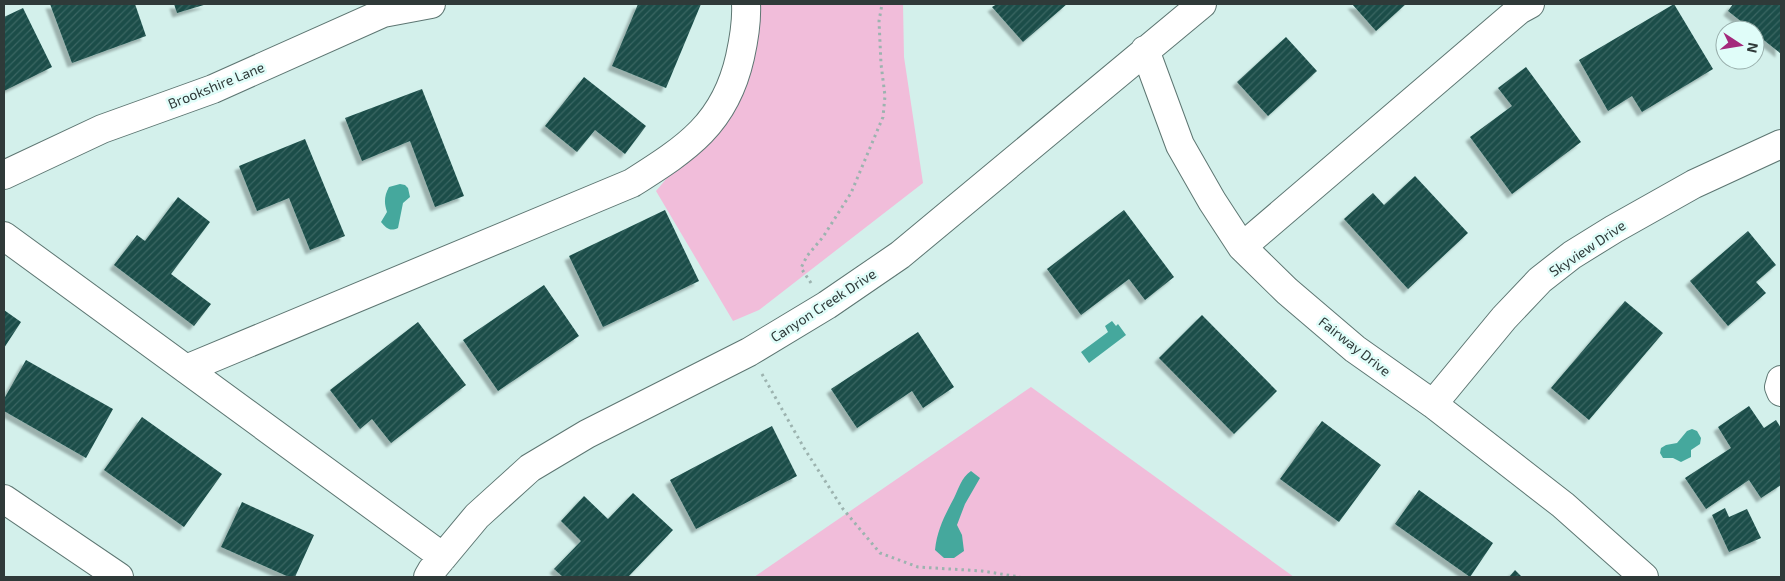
<svg xmlns="http://www.w3.org/2000/svg" width="1785" height="581" font-family="'Exo 2',sans-serif">
  <style>
    .grass { fill: #f1bdda }
    .water { fill: #45a89d }
    .building { fill: url(#building-hatch); filter: url(#shadow) }
    .lines { fill: none; stroke-linecap: round; stroke-linejoin: round }
    .minor-casing { stroke: #5d7672; stroke-width: 30 }
    .path { stroke: #9cb3af; stroke-width: 3; stroke-dasharray: 2.5 4; stroke-linecap: butt }
    .minor { stroke: #fff; stroke-width: 28 }
    .labels { text-anchor: middle; dominant-baseline: central; stroke-width: 5; stroke-linejoin: round; paint-order: stroke }
    .street-label { font-size: 14px; fill: #2f3a39; stroke: #e0fdf9 }
  </style>
  <defs>
    <pattern id="building-hatch" width="6" height="6" patternUnits="userSpaceOnUse" patternTransform="scale(1.25)"><rect width="6" height="6" fill="#1a4e49"/><path d="M-1 1l2-2M0 6l6-6M5 7l2-2" fill="none" stroke="#3b6662"/></pattern>
    <filter id="shadow"><feDropShadow dx="-4.5" dy="4.5" stdDeviation="1" flood-color="#0004"/></filter>
  </defs>
  <rect width="100%" height="100%" fill="#d3f0eb"/>
  <path class="grass" d="M751 4H903L904 57 923 183 759 310 733 321 656 191 749 80Z
    M1031 387 1294 577H754Z"/>
  <path class="water" d="M400 184 405 185 408 188 410 197 403 203 398 228C390 232 386 228 381 222L387 212C384 203 384 196 389 187Z
    M1112 321 1116 326 1118 324 1126 335 1089 363 1081 352 1108 332 1105 326Z
    M1692 429 1697 431 1701 438 1700 444 1691 450V457L1681 462 1673 458H1663L1660 453 1661 448 1666 445 1677 443 1687 431Z
    M971 471 980 478 965 504 957 525 962 535 964 551 954 558H944L935 550C937 530 945 515 954 498 959 488 961 478 971 471Z"/>
  <path class="building" d="M50 4H135L146 36 72 63Z
    M174 4H207L177 13Z
    M638 4H701L666 88 612 66Z
    M997 4H1067L1023 42 992 7Z
    M1352 4H1406L1376 31Z
    M1674 4 1713 69 1642 112 1632 96 1608 111 1579 60Z
    M1733 4H1781L1780 53 1755 33V30H1752L1728 11Z
    M23 8 52 67 4 91V17Z
    M1286 37 1317 71 1268 116 1237 82Z
    M1526 67 1581 142 1512 194 1470 137 1512 106 1498 88Z
    M584 77 646 126 625 154 595 130 577 152 545 126Z
    M422 89 464 196 435 207 410 141 362 161 345 118Z
    M305 139 345 236 310 250 289 198 257 211 239 166Z
    M1415 176 1468 233 1408 289 1344 219 1373 193 1384 205Z
    M178 197 210 222 171 274 211 304 194 326 114 265 137 235 145 241Z
    M665 210 699 281 603 327 569 256Z
    M1124 210 1174 277 1145 300 1129 279 1081 315 1047 269Z
    M1748 231 1776 265 1756 282 1766 293 1728 326 1690 281Z
    M544 285 579 336 498 391 463 340Z
    M1625 301 1663 333 1589 420 1551 388Z
    M4 310 21 322 4 348Z
    M1202 315 1277 391 1234 434 1159 358Z
    M418 322 466 385 391 443 372 419 360 429 330 390Z
    M918 332 954 387 923 408 912 391 857 428 831 389Z
    M26 360 113 409 86 458 4 411V399Z
    M1749 406 1764 428 1776 420 1781 428V485L1761 498 1749 480 1706 509 1685 478 1731 448 1718 427Z
    M142 417 222 474 184 527 104 470Z
    M1322 421 1381 465 1339 522 1280 479Z
    M772 426 797 476 696 529 670 480Z
    M1419 490 1493 543 1470 577 1395 524Z
    M633 493 673 530 628 577H563L554 569 581 541 561 521 584 496 608 519Z
    M242 502 314 535 295 577H289L221 547Z
    M1725 508 1729 517 1747 509 1761 538 1729 552 1712 515Z
    M1515 570 1522 577H1509Z"/>
  <g class="lines">
    <defs>
      <path id="minor" d="M1145 50 1180 145 1212 201 1242 247 1287 291 1355 349 1433 404 1563 505 1644 577
        M4 175 102 129 213 89 383 13 431 4
        M4 236 443 557
        M1242 247 1519 10 1530 4
        M186 369 632 183C687 148 725 124 740 57 744 39 747 22 746 4
        M1781 380 1779 387 1781 392
        M1433 404 1504 318 1540 280 1572 255 1614 229 1694 184 1781 144
        M4 499 119 577
        M428 577 432 570 477 516 530 468 587 434 749 352 827 305 900 255 1202 4"/>
    </defs>
    <use href="#minor" class="minor-casing"/>
    <path class="path" d="M811 283 801 268 807 256 823 237 851 193 883 117 885 96 881 64 879 21 882 4
      M762 374 804 448 843 509 880 553 918 567 982 571 1020 577"/>
    <use href="#minor" class="minor"/>
  </g>
  <g class="labels">
    <g class="street-label">
      <text transform="translate(216 85) rotate(-22)">Brookshire Lane</text>
      <text transform="translate(1587 248) rotate(-34)">Skyview Drive</text>
      <text transform="translate(823 305) rotate(-33)">Canyon Creek Drive</text>
      <text transform="translate(1355 346) rotate(38)">Fairway Drive</text>
    </g>
  </g>
  <rect width="1785" height="581" fill="none" stroke="#2f3a39" stroke-width="10"/>
  <g transform="translate(1740 45) rotate(102)"><circle r="24" fill="#e0fdf9" stroke="#99afac"/>
  <path d="M0-4L9 19L0 12L-9 19Z" fill="#a4297c"/>
  <text y="-8" font-size="14" font-weight="bold" text-anchor="middle" fill="#2f3a39">N</text>
  </g>
</svg>
